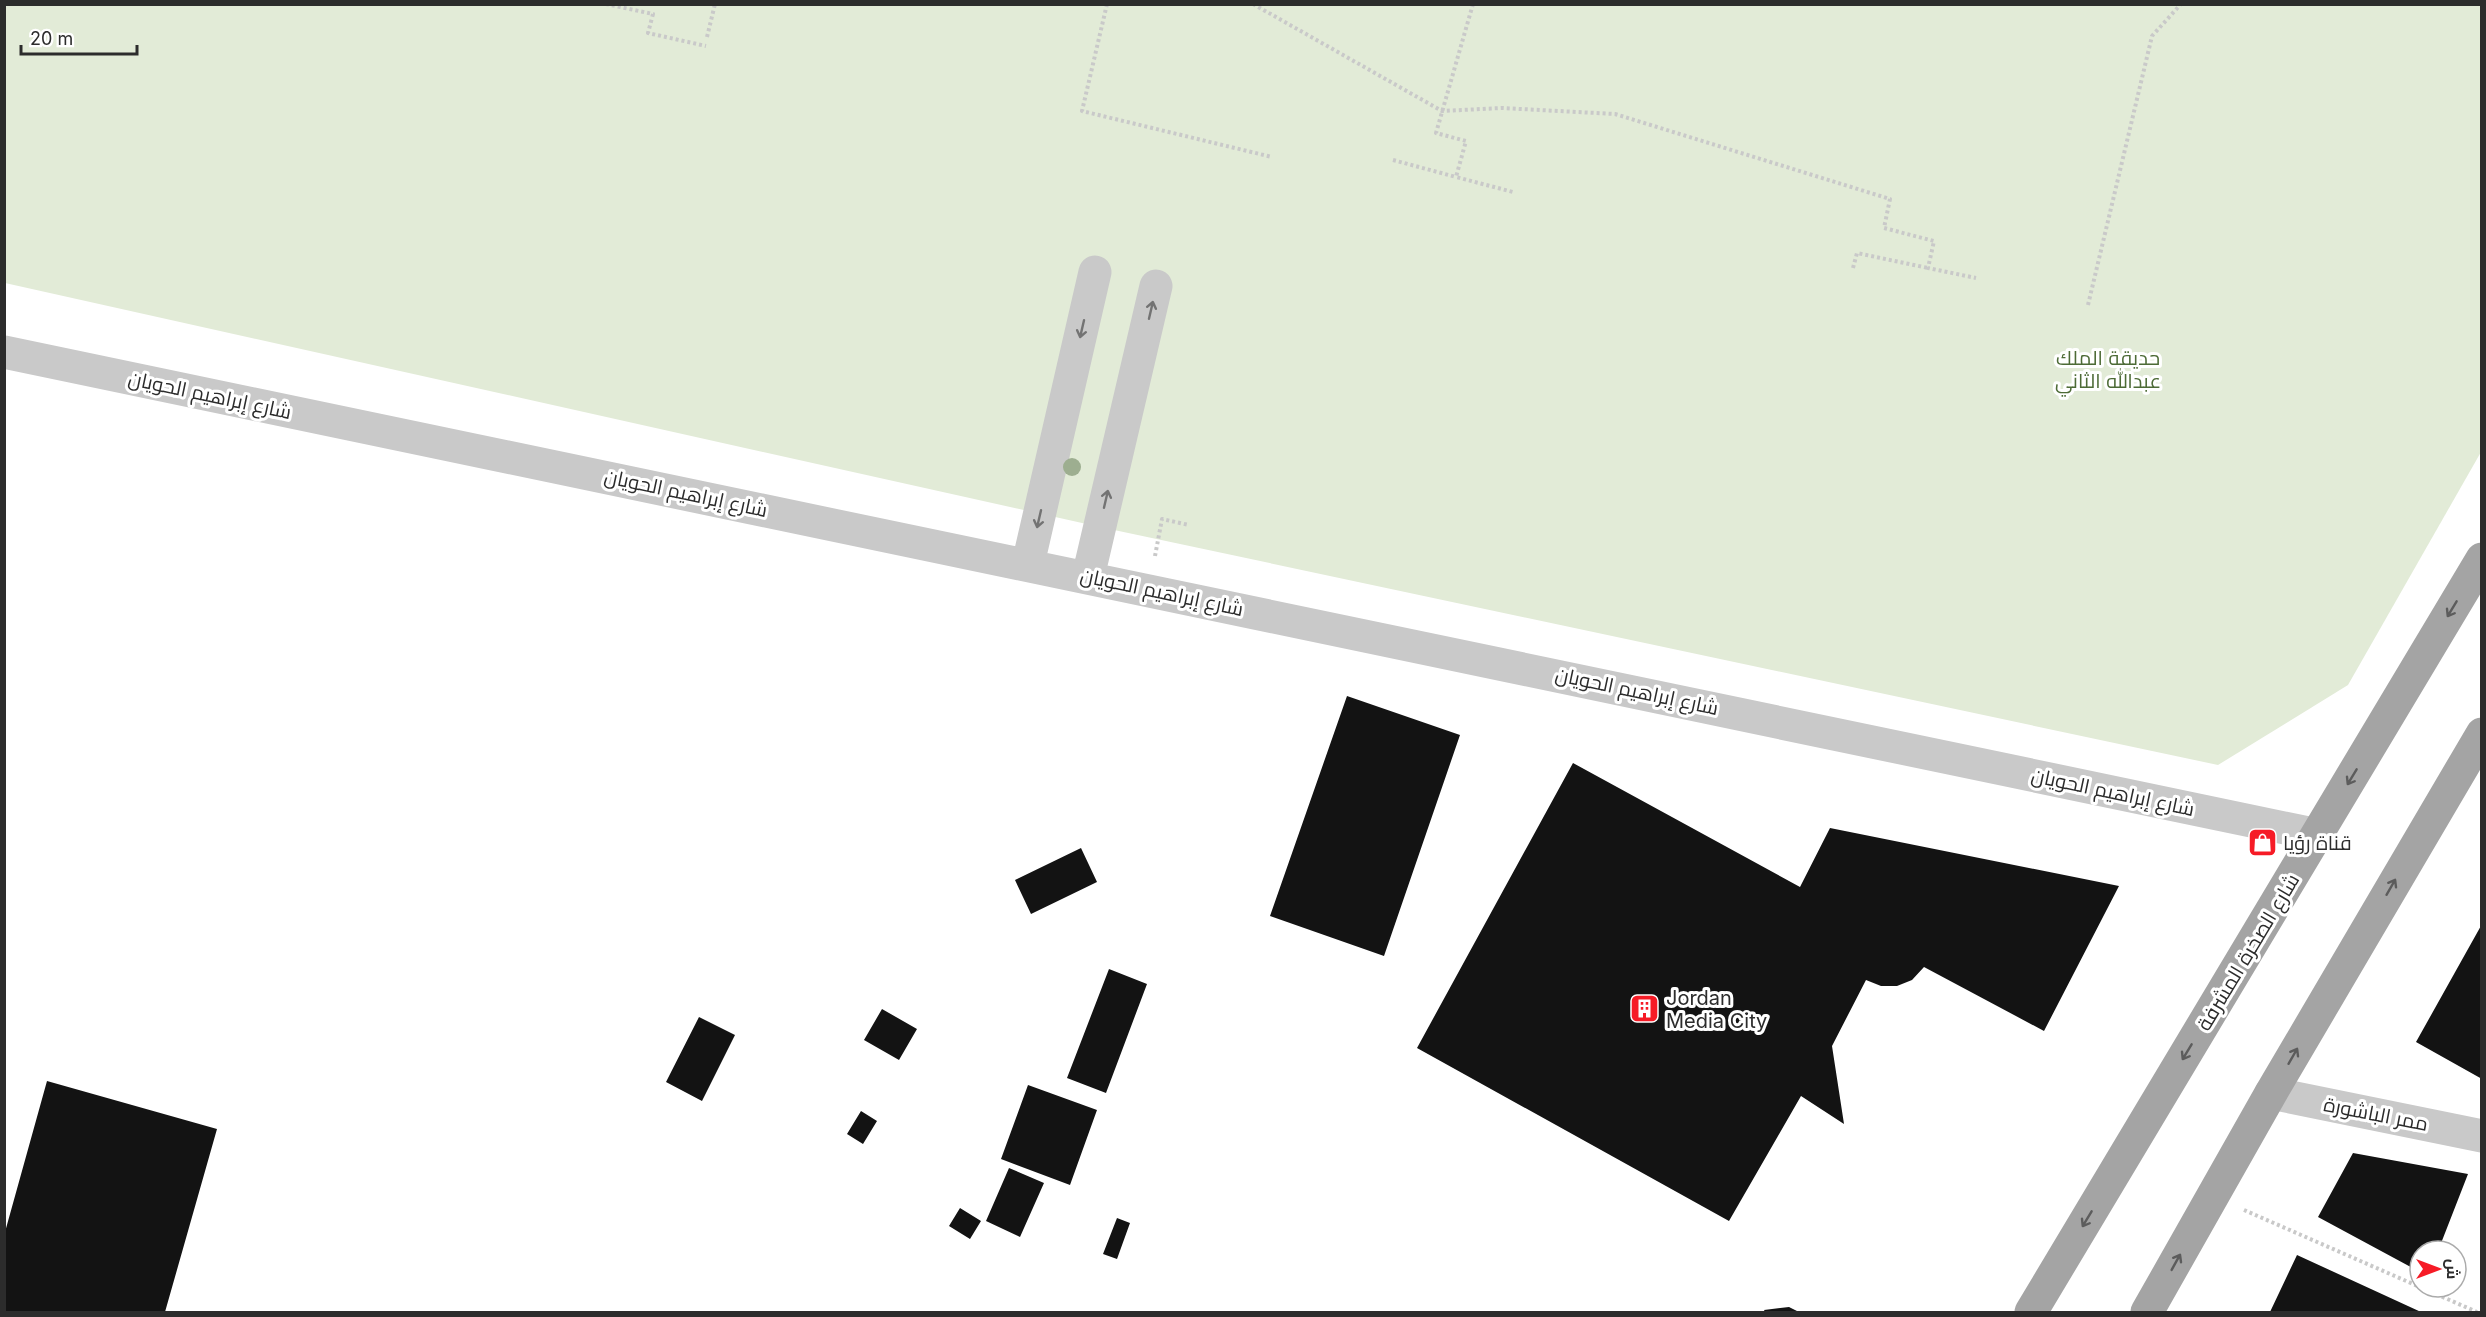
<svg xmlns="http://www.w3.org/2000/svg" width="2486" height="1317" font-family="Inter,Cairo,sans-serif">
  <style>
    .green { fill: #e2ebd7 }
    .building { fill: #131313 }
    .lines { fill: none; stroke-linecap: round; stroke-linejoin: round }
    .path { stroke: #c9c9c9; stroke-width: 4; stroke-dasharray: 3 3; stroke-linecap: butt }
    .minor { stroke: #c9c9c9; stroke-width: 33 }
    .major { stroke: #a4a4a4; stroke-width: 33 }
    .tree { fill: #9dae90 }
    .oneway { stroke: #737373 }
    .oneway2 { stroke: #5c5c5c }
    .labels { text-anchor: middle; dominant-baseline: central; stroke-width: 6; stroke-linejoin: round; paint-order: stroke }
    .park-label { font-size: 20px; fill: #4d6b36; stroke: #fff }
    .street-label { font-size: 20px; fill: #2c2c2c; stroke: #fff }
    .poi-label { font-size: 20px; fill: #2c2c2c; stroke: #fff; text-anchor: start }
  </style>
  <rect width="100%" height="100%" fill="#fff"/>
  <path class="green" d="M5 5H2481V452L2348 685 2218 765 1100 527 5 283Z"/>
  <path class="building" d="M1347 696 1460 735 1384 956 1270 916Z
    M1573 763 1800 887 1830 828 2119 886 2044 1031 1924 967 1912 980 1897 986H1881L1866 980 1832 1046 1844 1124 1801 1096 1729 1221 1417 1048Z
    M1081 848 1097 882 1031 914 1015 880Z
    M2482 924V1079L2416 1042Z
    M1109 969 1147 984 1106 1093 1067 1078Z
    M882 1009 917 1029 899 1060 864 1040Z
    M699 1017 735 1035 702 1101 666 1082Z
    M47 1081 217 1129 165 1312H5V1232Z
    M1028 1085 1097 1110 1070 1185 1001 1159Z
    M861 1111 877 1121 863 1144 847 1134Z
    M2353 1153 2468 1174 2438 1251H2420V1272L2318 1217Z
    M1009 1168 1044 1183 1020 1237 986 1221Z
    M960 1208 981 1221 970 1239 949 1226Z
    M1117 1218 1130 1223 1117 1259 1103 1254Z
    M2297 1255 2421 1312H2270Z
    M1789 1307 1799 1312H1765L1764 1310Z"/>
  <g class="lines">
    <path class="path" d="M606 4 653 14 648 33 706 46
      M1107 4 1082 111 1272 157
      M1253 4 1442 111 1502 108 1615 114 1890 199 1884 228 1934 241 1928 268 1976 278
      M1473 4 1436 133 1466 141 1456 177 1513 192
      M707 37 715 4
      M1393 160 1456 177
      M1853 268 1857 253 1928 268
      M2088 305 2152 36 2181 4
      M1155 556 1162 519 1189 525
      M2244 1210 2477 1312"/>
    <path class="minor" d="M4 352 2318 835
      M1028 564 1095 272
      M1088 577 1156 286
      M2271 1093 2482 1136"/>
    <path class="major" d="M2031 1312 2482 559
      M2147 1312 2271 1093 2482 734"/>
  </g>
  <circle class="tree" cx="1072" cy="467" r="9"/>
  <defs><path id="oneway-shaft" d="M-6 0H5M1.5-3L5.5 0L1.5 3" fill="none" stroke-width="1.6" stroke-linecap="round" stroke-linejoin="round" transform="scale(1.5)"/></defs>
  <g class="oneway">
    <use href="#oneway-shaft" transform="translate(1151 310) rotate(-77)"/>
    <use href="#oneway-shaft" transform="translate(1082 329) rotate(103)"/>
    <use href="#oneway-shaft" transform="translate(1106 499) rotate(-77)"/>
    <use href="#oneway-shaft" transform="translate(1039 519) rotate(103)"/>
  </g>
  <g class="oneway2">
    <use href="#oneway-shaft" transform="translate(2452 609) rotate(121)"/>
    <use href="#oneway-shaft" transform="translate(2352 777) rotate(121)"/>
    <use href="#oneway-shaft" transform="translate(2391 887) rotate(-60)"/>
    <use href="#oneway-shaft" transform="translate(2187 1052) rotate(121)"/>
    <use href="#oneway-shaft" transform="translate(2293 1056) rotate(-60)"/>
    <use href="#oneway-shaft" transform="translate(2087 1219) rotate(121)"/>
    <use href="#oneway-shaft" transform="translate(2176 1262) rotate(-61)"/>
  </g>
  <defs>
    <symbol id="shop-square" viewBox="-11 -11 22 22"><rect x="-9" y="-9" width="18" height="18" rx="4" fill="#f61b26" stroke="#fff"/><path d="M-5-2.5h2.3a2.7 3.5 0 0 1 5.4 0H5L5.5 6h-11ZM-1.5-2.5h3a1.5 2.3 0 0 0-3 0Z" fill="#fff"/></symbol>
    <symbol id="building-square" viewBox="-11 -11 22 22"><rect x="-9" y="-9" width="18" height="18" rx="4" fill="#f61b26" stroke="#fff"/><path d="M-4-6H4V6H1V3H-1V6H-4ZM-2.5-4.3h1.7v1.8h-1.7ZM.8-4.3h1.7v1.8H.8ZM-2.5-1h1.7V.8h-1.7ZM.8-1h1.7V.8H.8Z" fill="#fff"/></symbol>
  </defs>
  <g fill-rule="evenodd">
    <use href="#shop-square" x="2246" y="826" width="33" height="33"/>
    <use href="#building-square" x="1628" y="992" width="33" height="33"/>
  </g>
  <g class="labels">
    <g class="park-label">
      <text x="2108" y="358">حديقة الملك<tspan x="2108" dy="23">عبدالله الثاني</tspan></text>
    </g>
    <g class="street-label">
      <text transform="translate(210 395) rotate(12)">شارع إبراهيم الحويان</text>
      <text transform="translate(686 493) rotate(12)">شارع إبراهيم الحويان</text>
      <text transform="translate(1162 592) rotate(12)">شارع إبراهيم الحويان</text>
      <text transform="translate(1637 691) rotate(12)">شارع إبراهيم الحويان</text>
      <text transform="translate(2113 792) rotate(12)">شارع إبراهيم الحويان</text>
      <text transform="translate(2248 952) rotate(-59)">شارع الصخرة المشرفة</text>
      <text transform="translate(2376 1114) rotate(11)">ممر الباشورة</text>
    </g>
    <g class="poi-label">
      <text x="2283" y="843">قناة رؤيا</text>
      <text x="1666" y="998">Jordan<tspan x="1666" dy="23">Media City</tspan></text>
    </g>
  </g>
  <rect width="2486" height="1317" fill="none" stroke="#2c2c2c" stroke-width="12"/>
  <g transform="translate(2438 1269) rotate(90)"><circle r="28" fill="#ffffff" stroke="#ababab" stroke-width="1.5"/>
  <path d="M0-4.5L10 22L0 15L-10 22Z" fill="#f61b26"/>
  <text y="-9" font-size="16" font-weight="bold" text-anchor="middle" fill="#2c2c2c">ش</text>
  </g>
  <path d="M21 45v9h116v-9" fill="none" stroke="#2c2c2c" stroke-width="3"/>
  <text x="30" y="45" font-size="18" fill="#2c2c2c" stroke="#ffffff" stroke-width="4.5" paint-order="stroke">20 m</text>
</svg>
